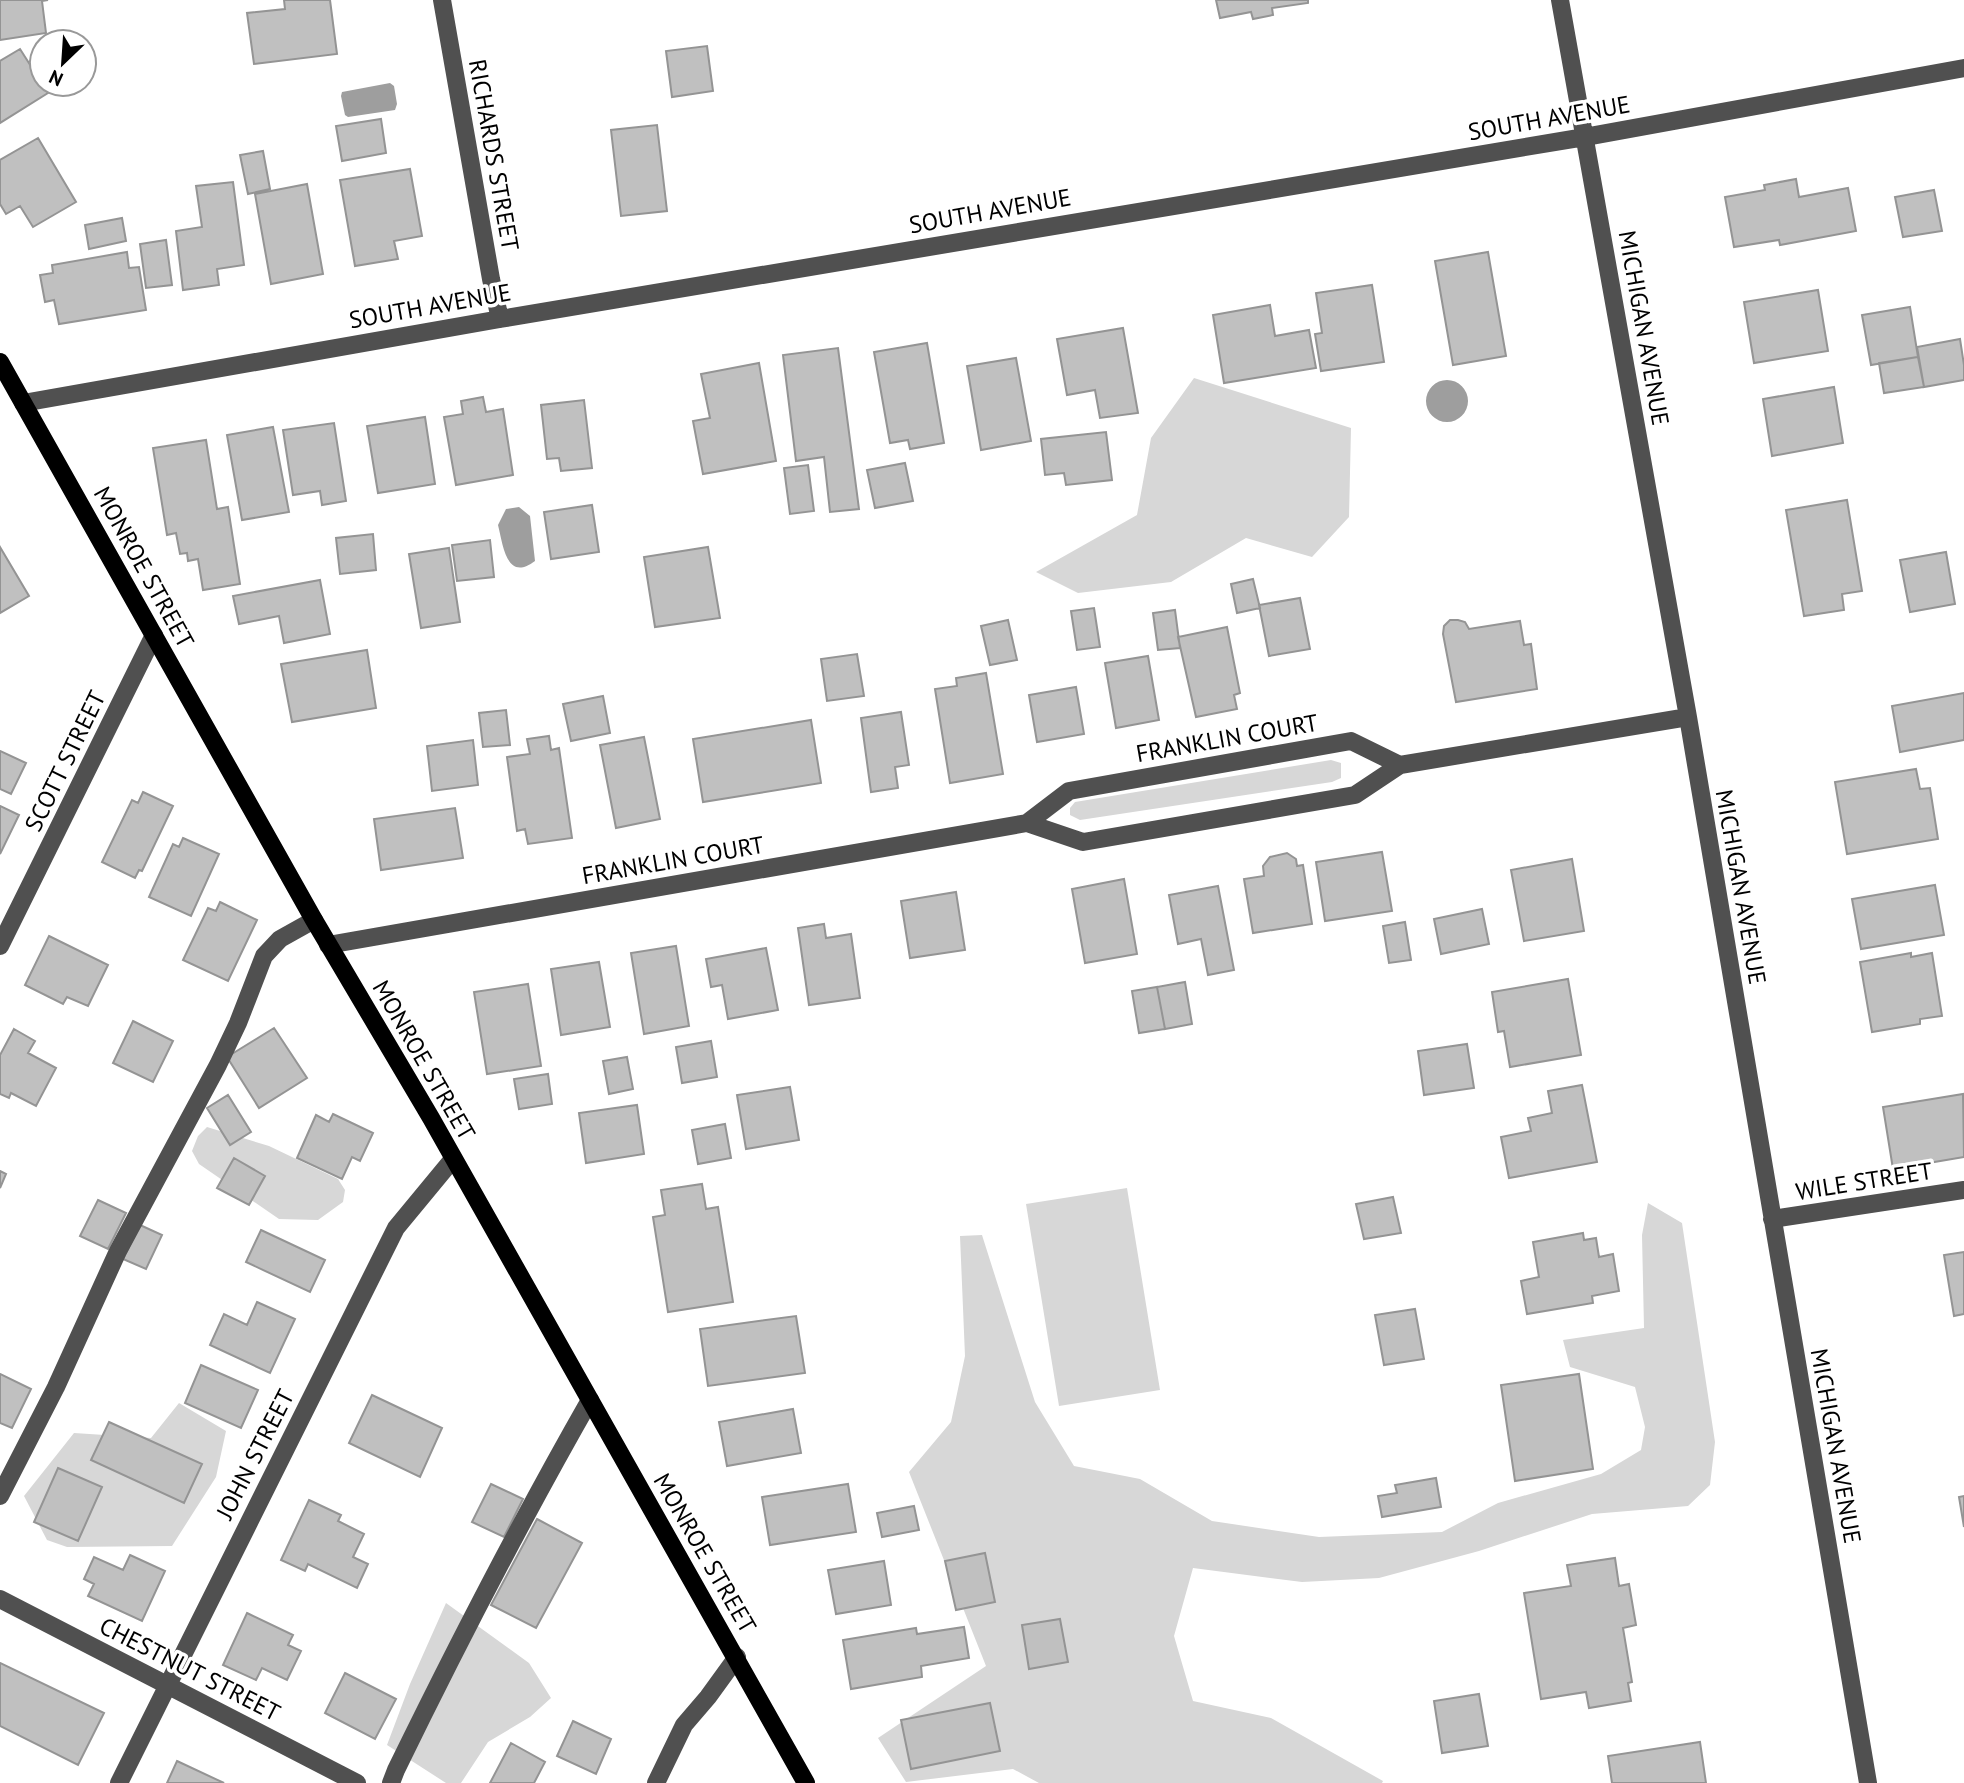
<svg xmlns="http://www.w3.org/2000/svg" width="1964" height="1783" font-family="'PT Sans',sans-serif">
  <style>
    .green { fill: #d7d7d7 }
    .water { fill: #9e9e9e }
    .building { fill: #c0c0c0; stroke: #949494; stroke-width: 2 }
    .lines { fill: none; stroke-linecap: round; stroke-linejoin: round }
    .minor { stroke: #505050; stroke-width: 18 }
    .major { stroke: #000; stroke-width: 18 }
    .labels { text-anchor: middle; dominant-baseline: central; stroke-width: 7; stroke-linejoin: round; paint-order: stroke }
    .street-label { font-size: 24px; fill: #000; stroke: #fff }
  </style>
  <rect width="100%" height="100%" fill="#fff"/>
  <path class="green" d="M1194 378 1351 428 1349 517 1312 557 1246 538 1171 582 1078 593 1036 572 1137 515 1151 438Z
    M1331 760 1341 763V778L1332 782 1080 820 1070 815V808L1075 802Z
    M207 1127 269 1146 338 1179 345 1190 343 1202 318 1220 279 1219 199 1164 192 1151 198 1136Z
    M1127 1188 1160 1390 1059 1406 1026 1204Z
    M1648 1203 1682 1223 1715 1442 1710 1485 1688 1506 1592 1514 1479 1551 1379 1578 1302 1582 1193 1568 1174 1636 1193 1701 1271 1718 1383 1781 1382 1783H1039L1013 1769 906 1782 878 1738 986 1666 909 1472 951 1422 965 1356 960 1236 982 1235 1035 1402 1074 1466 1140 1479 1212 1521 1319 1537 1442 1532 1498 1503 1601 1474 1641 1450 1645 1427 1635 1387 1570 1367 1563 1340 1644 1328 1642 1235Z
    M179 1403 226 1431 216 1477 172 1546 67 1547 47 1540 24 1496 74 1433 151 1438Z
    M446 1603 529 1663 551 1698 530 1717 488 1742 461 1783H446L387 1745 410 1684Z"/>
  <path class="water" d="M390 83 394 86 397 104 395 110 348 117 345 115 341 96 342 92Z
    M1426 401a21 21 0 1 1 42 0a21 21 0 1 1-42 0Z
    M519 507 530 516 535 561C506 583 503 544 498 525L506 509Z"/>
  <path class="building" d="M0 0H48L42 1 46 33 0 40Z
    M284 0H330L337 54 254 64 247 13 285 9Z
    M1216 0H1308V3L1272 8 1273 15 1253 19 1251 12 1220 18Z
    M707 46 713 91 672 97 666 51Z
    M20 49 48 93 0 123V61Z
    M381 119 386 153 342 161 336 126Z
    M657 125 667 211 621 216 611 130Z
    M38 138 76 202 33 227 20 206 6 214 0 204V160Z
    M263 151 270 189 248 194 240 155Z
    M410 169 422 236 394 241 398 259 355 266 340 180Z
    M1796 179 1799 197 1848 188 1856 231 1780 245 1779 240 1734 247 1725 197 1765 190 1764 185Z
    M233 182 244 265 217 269 219 285 183 290 176 231 202 227 196 186Z
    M307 184 323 274 271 284 255 194Z
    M1934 190 1942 231 1903 237 1895 197Z
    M122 218 126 241 89 249 85 225Z
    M166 240 172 285 146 288 140 244Z
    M127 252 129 268 139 267 146 310 59 324 54 300 45 302 40 275 53 273 52 265Z
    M1488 252 1506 356 1453 365 1435 261Z
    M1372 285 1384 362 1321 371 1315 334 1322 333 1316 293Z
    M1818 290 1828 351 1754 363 1744 302Z
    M1270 305 1275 336 1309 330 1316 368 1224 383 1213 315Z
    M1910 307 1918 357 1871 365 1862 315Z
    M1123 328 1138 413 1100 418 1095 390 1067 395 1057 339Z
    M1960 339 1964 365V380L1924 387 1917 347Z
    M927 343 944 443 910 449 908 440 890 443 874 352Z
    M838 348 859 509 830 512 824 457 796 461 783 355Z
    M1918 357 1924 387 1884 393 1879 363Z
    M1016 358 1031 441 981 450 967 366Z
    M759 363 776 461 703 474 693 421 710 418 701 374Z
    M1834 387 1843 443 1772 456 1763 399Z
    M483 397 486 412 503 409 513 475 456 485 444 417 463 414 461 401Z
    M584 400 592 468 561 471 559 458 547 459 541 405Z
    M425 417 435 484 378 493 367 426Z
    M334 423 346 501 322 505 320 491 293 495 283 430Z
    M273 427 289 512 242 520 227 435Z
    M1106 432 1112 480 1066 485 1064 473 1045 475 1041 439Z
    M206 440 217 509 228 507 240 584 203 590 198 559 188 561 187 553 180 554 176 533 167 535 153 448Z
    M905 463 913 501 875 508 867 470Z
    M808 465 814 511 790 514 784 468Z
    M1847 500 1862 591 1842 594 1844 610 1804 616 1786 510Z
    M592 505 599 552 551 559 544 512Z
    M373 534 376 570 340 574 336 538Z
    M490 540 494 577 457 581 452 545Z
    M0 547 29 596 0 613Z
    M708 547 720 618 655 627 644 557Z
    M449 548 460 622 421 628 409 554Z
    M1946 552 1955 604 1910 612 1900 560Z
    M1253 579 1260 608 1237 613 1231 584Z
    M320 580 330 634 284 643 279 616 239 624 233 596Z
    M1300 598 1310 649 1269 656 1259 605Z
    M1094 608 1100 647 1077 650 1071 611Z
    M1175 610 1180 648 1158 650 1153 613Z
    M1008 620 1017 660 990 665 981 626Z
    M1450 620H1458L1465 622 1469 629 1520 621 1524 645 1531 644 1537 689 1456 702 1443 634 1444 626Z
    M1227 627 1240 693 1234 695 1237 709 1196 717 1178 637Z
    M367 650 376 708 292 722 281 664Z
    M857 654 864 696 827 701 821 659Z
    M1148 656 1159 720 1116 728 1105 663Z
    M986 673 1003 774 950 783 935 689 957 686 956 678Z
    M1076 687 1084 734 1037 742 1029 695Z
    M1964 693V740L1900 752 1892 706Z
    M603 696 610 733 571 741 563 704Z
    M506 710 510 745 483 747 479 713Z
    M901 712 909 765 895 767 898 788 871 792 861 718Z
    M811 720 821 783 703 802 693 739Z
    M549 736 551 750 559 748 572 838 528 844 525 829 517 831 507 757 530 754 527 739Z
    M644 737 660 819 616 828 600 745Z
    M473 740 478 785 432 791 427 746Z
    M0 751 26 763 11 794 0 789Z
    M1916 769 1920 789 1930 788 1938 839 1847 854 1835 782Z
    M143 792 173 806 142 871 139 870 135 878 102 862 132 800 138 803Z
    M0 806 19 815 0 854Z
    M455 808 463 858 381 870 374 819Z
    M183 838 219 854 191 916 149 897 173 844 179 847Z
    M1382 852 1392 911 1325 921 1316 862Z
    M1287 853 1296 859 1297 866 1303 865 1312 924 1253 933 1244 879 1264 876 1263 866 1270 857Z
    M1572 859 1584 931 1524 941 1511 870Z
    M1124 879 1137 954 1085 963 1072 889Z
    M1935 885 1944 935 1861 949 1852 899Z
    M1218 886 1234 970 1208 975 1201 939 1178 944 1169 895Z
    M956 892 965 950 910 958 901 901Z
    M220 902 257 920 228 981 183 960 208 908 216 911Z
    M1482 909 1489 944 1441 954 1434 919Z
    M1405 922 1411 960 1389 963 1383 926Z
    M824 924 826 938 851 934 860 998 809 1005 798 928Z
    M49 936 108 965 88 1006 67 997 63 1004 25 985Z
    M676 946 689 1026 644 1034 631 953Z
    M766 948 778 1010 728 1019 722 985 711 987 706 959Z
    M1911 953V957L1932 953 1942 1016 1920 1019V1024L1872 1032 1860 962Z
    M599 962 610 1027 561 1035 551 969Z
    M1568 979 1581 1055 1510 1067 1504 1031 1498 1032 1492 992Z
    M1185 982 1192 1024 1165 1029 1157 987Z
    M528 984 541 1066 487 1074 474 992Z
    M1157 987 1165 1029 1139 1033 1132 991Z
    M133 1021 173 1041 153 1082 113 1063Z
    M274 1028 307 1078 259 1108 227 1057Z
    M14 1029 35 1041 28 1053 56 1068 36 1106 11 1093 9 1098 0 1094V1055Z
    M711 1041 717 1077 682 1083 676 1047Z
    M1467 1044 1474 1088 1424 1095 1418 1051Z
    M627 1057 633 1089 609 1094 603 1061Z
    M548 1074 552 1104 519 1109 514 1079Z
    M1582 1085 1597 1162 1509 1178 1501 1137 1531 1131 1528 1118 1552 1113 1548 1091Z
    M790 1087 799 1140 746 1149 737 1095Z
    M1963 1094 1964 1157 1893 1169 1883 1107Z
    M228 1095 251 1132 230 1145 207 1108Z
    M637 1105 644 1154 586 1163 579 1113Z
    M333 1114 373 1133 360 1161 352 1157 342 1179 297 1158 316 1115 329 1122Z
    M725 1124 731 1158 698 1164 692 1130Z
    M234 1158 265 1176 249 1205 217 1188Z
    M0 1171 6 1174 0 1188Z
    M702 1184 706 1209 718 1207 733 1302 668 1312 653 1217 665 1215 661 1190Z
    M1393 1197 1401 1233 1364 1239 1356 1204Z
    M98 1200 126 1213 108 1249 80 1236Z
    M140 1225 162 1235 146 1269 123 1259Z
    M261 1230 325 1260 310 1292 246 1262Z
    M1583 1233 1584 1240 1596 1238 1599 1257 1613 1254 1619 1291 1592 1296 1593 1303 1527 1314 1521 1281 1539 1277 1533 1242Z
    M1964 1252V1314L1954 1316 1944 1255Z
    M257 1302 295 1319 270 1373 210 1345 224 1314 247 1325Z
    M1415 1309 1424 1359 1384 1365 1375 1315Z
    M796 1316 805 1373 708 1386 700 1329Z
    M201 1365 258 1390 241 1428 185 1403Z
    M0 1374 31 1389 12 1428 0 1423Z
    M1579 1374 1593 1469 1515 1481 1501 1385Z
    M372 1395 442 1428 420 1477 349 1443Z
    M793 1409 801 1453 727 1466 719 1422Z
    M109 1422 202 1464 184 1503 91 1460Z
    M58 1468 102 1487 78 1541 34 1522Z
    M1436 1478 1441 1507 1382 1517 1378 1496 1397 1493 1395 1485Z
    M491 1484 523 1499 504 1537 472 1522Z
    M848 1484 856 1532 770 1545 762 1497Z
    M1964 1496V1527L1959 1497Z
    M309 1500 341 1515 338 1521 364 1534 353 1557 368 1564 357 1588 308 1564 305 1571 281 1560Z
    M914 1506 919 1530 882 1537 877 1513Z
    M537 1519 582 1543 536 1628 491 1605Z
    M985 1553 995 1602 956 1610 945 1561Z
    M130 1555 165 1571 142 1621 88 1596 94 1584 84 1579 94 1557 123 1570Z
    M1615 1558 1619 1586 1629 1584 1636 1625 1623 1628 1632 1682 1628 1683 1631 1701 1589 1708 1586 1692 1541 1699 1524 1593 1571 1586 1567 1565Z
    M884 1561 891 1605 836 1614 828 1570Z
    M247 1613 293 1635 288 1645 301 1651 287 1680 262 1668 256 1680 223 1665Z
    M1060 1619 1068 1662 1029 1669 1022 1625Z
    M964 1627 969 1658 921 1666 922 1677 851 1689 843 1640 916 1628 917 1634Z
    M0 1663 104 1713 78 1765 0 1726Z
    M345 1673 396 1699 375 1739 325 1713Z
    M1479 1694 1488 1746 1442 1753 1434 1701Z
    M990 1703 1000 1751 911 1769 901 1720Z
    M573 1721 611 1739 596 1774 557 1756Z
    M1700 1742 1706 1783H1612L1608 1756Z
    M511 1743 545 1762 534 1783H490Z
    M177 1761 224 1783H167Z"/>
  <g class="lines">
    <path class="minor" d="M442 0 491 279 500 319
      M1560 0 1688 717 1868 1783
      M23 403 500 319 1585 137 1964 68
      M1027 823 1083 842 1355 795 1400 765 1688 717
      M328 945 1027 823 1069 791 1351 741 1400 765
      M0 946 154 635
      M1772 1219 1964 1190
      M0 1496 56 1387 118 1251 218 1065 238 1023 264 956 280 939 314 920
      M0 1599 357 1783
      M119 1783 396 1228 453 1159
      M391 1783 396 1770C457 1645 521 1521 590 1400
      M656 1783 684 1725 708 1697 737 1657"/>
    <path class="major" d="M0 362 314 920 431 1118 806 1783"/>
  </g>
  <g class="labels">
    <g class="street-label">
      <text transform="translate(1549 118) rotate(-10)">SOUTH AVENUE</text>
      <text transform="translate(494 155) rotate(80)">RICHARDS STREET</text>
      <text transform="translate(990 211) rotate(-10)">SOUTH AVENUE</text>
      <text transform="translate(430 306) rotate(-10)">SOUTH AVENUE</text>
      <text transform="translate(1644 328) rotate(80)">MICHIGAN AVENUE</text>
      <text transform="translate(144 567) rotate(61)">MONROE STREET</text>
      <text transform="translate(1227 738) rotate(-10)">FRANKLIN COURT</text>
      <text transform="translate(65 761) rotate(-64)">SCOTT STREET</text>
      <text transform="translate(673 860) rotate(-10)">FRANKLIN COURT</text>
      <text transform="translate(1741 887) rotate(80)">MICHIGAN AVENUE</text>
      <text transform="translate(424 1060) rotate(60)">MONROE STREET</text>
      <text transform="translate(1864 1181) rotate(-9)">WILE STREET</text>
      <text transform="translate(1836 1446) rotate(80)">MICHIGAN AVENUE</text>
      <text transform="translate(255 1454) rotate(-63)">JOHN STREET</text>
      <text transform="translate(705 1553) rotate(60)">MONROE STREET</text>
      <text transform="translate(190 1669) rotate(27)">CHESTNUT STREET</text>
    </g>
  </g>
  <g transform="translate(63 63) rotate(205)"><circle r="33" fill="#ffffff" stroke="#999999" stroke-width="2"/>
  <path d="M0-5L12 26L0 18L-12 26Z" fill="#000000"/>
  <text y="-10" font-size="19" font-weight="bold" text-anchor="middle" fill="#000000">N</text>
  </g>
</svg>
